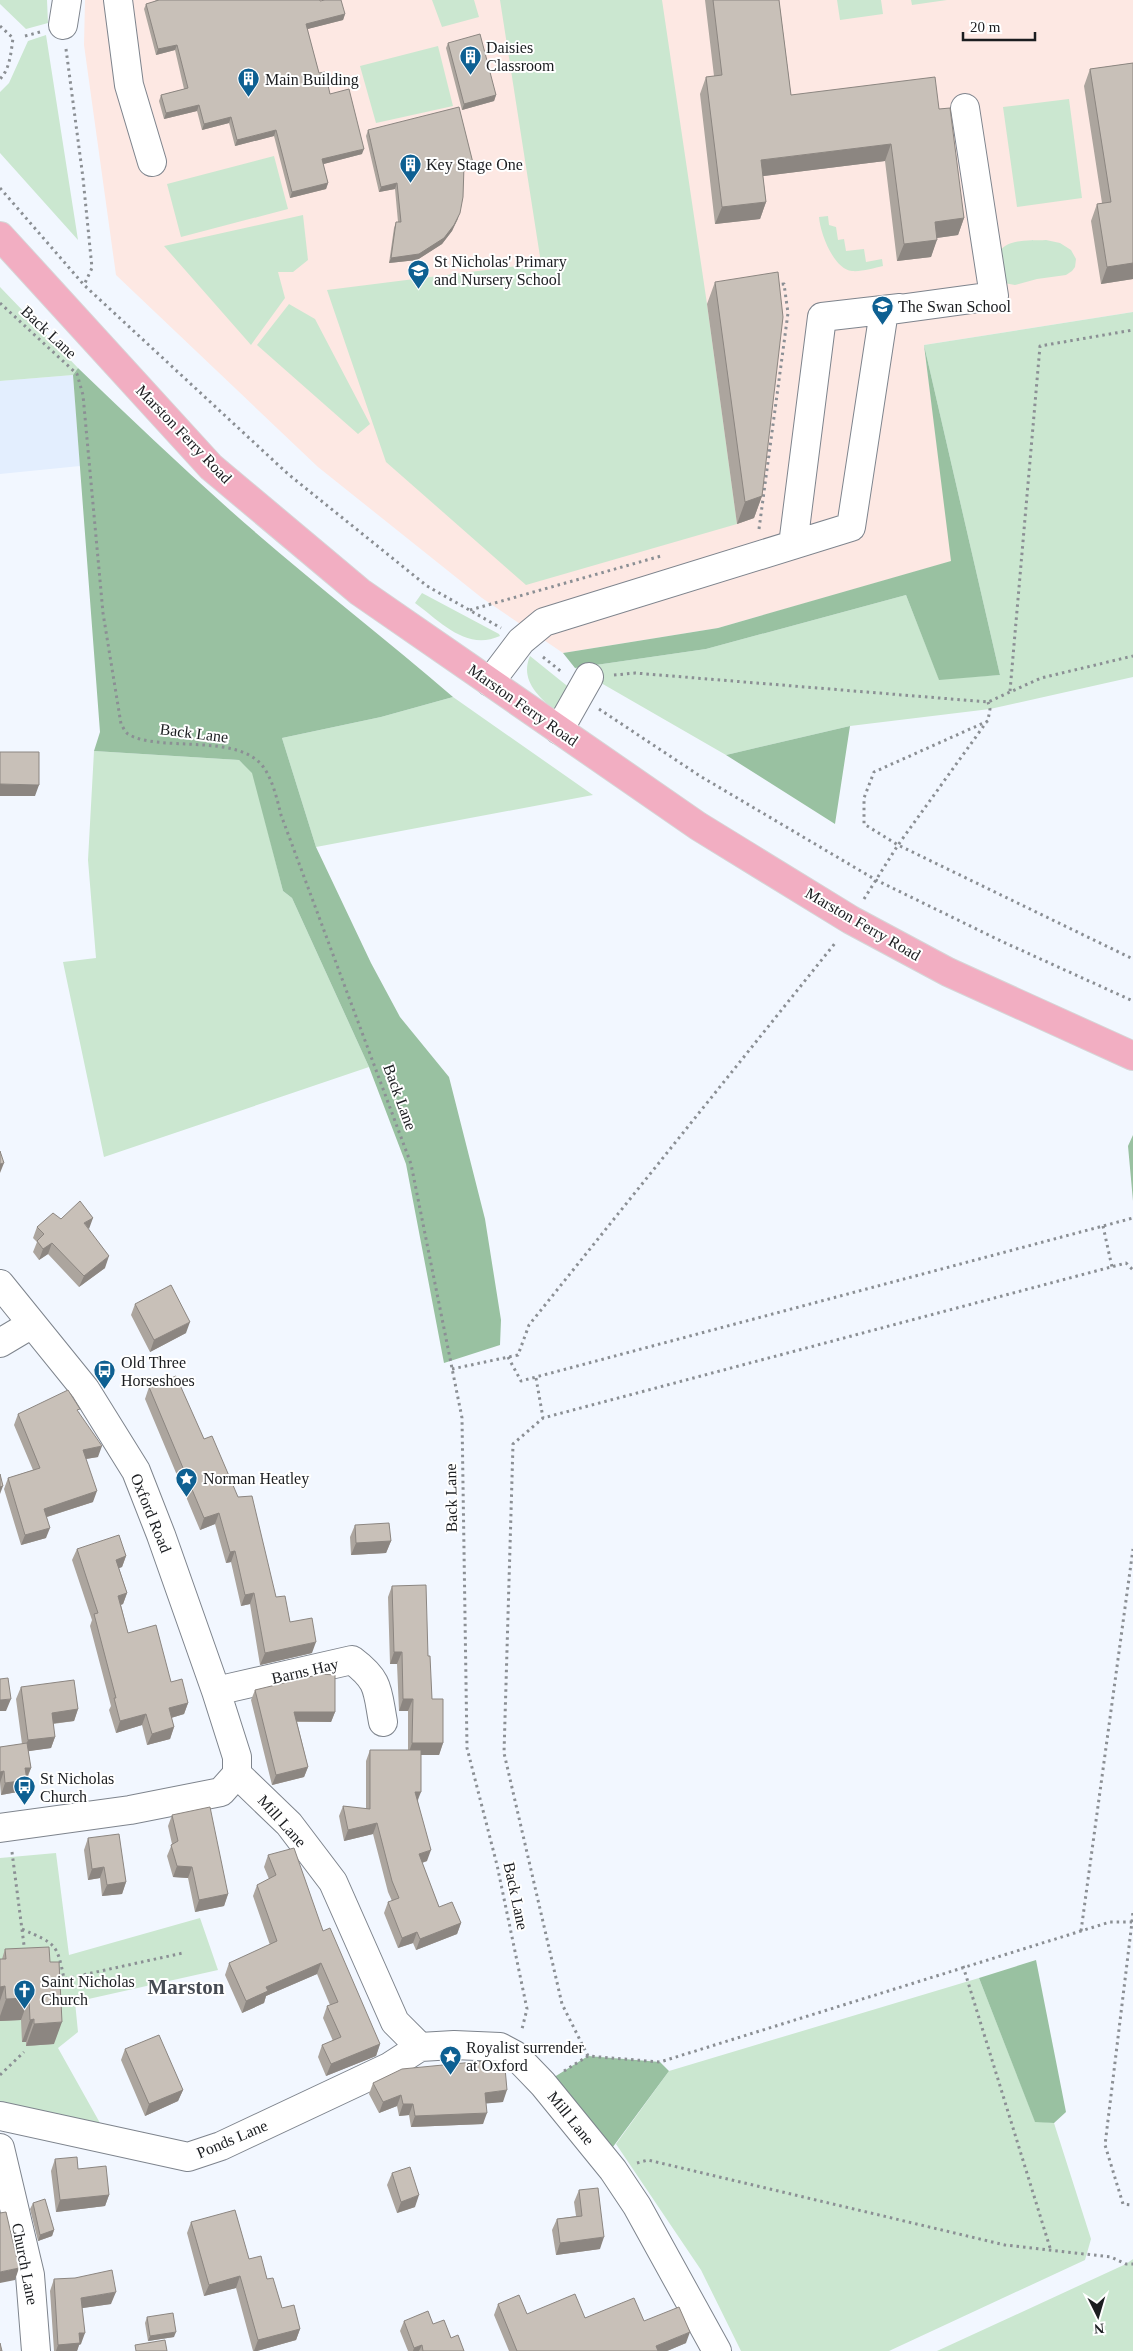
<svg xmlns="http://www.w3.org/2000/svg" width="1133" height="2351" font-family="'Times New Roman',serif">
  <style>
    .built { fill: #e3eefe }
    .education { fill: #fde8e3 }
    .green { fill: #cbe7d0 }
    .forest { fill: #99c1a1 }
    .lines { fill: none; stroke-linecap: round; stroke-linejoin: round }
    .minor-casing { stroke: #7e848d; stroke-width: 30 }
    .major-casing { stroke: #d6d6d7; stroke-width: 30 }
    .path { stroke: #8b8f94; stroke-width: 3; stroke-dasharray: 2.5 4; stroke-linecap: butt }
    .minor { stroke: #fff; stroke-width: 28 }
    .major { stroke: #f2aec2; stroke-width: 28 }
    .wall { fill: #aca59e }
    .shaded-wall { fill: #8c8681 }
    .building { fill: #c8c0b8; stroke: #8c8681 }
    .labels { text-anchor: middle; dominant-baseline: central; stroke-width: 4; stroke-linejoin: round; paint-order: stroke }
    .poi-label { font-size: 16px; fill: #1b1d20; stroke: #fff; text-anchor: start }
    .street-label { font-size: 16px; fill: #1b1d20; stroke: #fff }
    .district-label { font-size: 21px; font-weight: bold; fill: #464b53; stroke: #fff }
  </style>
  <rect width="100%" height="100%" fill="#f2f7ff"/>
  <path class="built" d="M73 375 80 466 0 474V381Z"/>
  <path class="education" d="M85 0H1133V312L924 345 952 561 718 628 563 653 482 598 318 467 116 275 84 45Z"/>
  <path class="green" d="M0 0H47L48 23 26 29 0 4Z
    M432 0H474L479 17 442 27Z
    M500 0H662L707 304 737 524 526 585 386 462 327 290 541 263Z
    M837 0H881L883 14 840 20Z
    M911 0H947L912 5Z
    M46 35 78 240 0 153V92L9 83 28 41Z
    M438 46 453 106 376 123 360 66Z
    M1069 99 1082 198 1017 207 1003 107Z
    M274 156 288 209 181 237 167 184Z
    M303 215 308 260 293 272H278L285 298 251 345 164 246Z
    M828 216 829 225 836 227 838 240 844 239 846 251 864 249 866 262 882 259 883 266C874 268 861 272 852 271 833 269 820 232 819 217Z
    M1046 240 1060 243 1071 250 1076 259 1075 267 1072 271 1066 275 1037 279 1015 285 1004 283 1000 251C1009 238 1032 241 1046 240Z
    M0 287 78 368 73 375 0 381Z
    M289 304 315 319 370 424 358 434 257 345Z
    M1133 312V677L990 709 850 726 726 755 575 668 706 649 906 595 939 679 1000 675 924 345Z
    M422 593 499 634 500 636C466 651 441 622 415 603Z
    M530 656 571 689 561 707 553 709C537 695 520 679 530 656Z
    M453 697 593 795 316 847 282 738 381 717Z
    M94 751 239 760 253 773 283 891 292 898 369 1067 104 1157 63 962 96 958 88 860Z
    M56 1853 69 1955 200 1918 218 1970 75 2002 78 2032 58 2048 105 2132 0 2105V1858Z
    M979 1978 1035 2121 1054 2123 1091 2239 1085 2260 889 2351H741L701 2270 616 2144 669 2071Z
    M1133 2259V2351H937L1126 2264Z"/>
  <path class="forest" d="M924 345 1000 675 939 680 906 595 706 649 575 668 563 653 718 628 951 561Z
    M78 368C129 417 179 465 231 511 303 575 380 634 453 697L381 717 282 738 316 847 371 963 400 1017 449 1077 485 1219 501 1320 500 1345 444 1363 406 1164 369 1067 292 898 283 891 252 773 239 760 94 751 100 732 73 375Z
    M850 726 835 824 726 755Z
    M1133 1135V1201L1128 1146Z
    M1036 1960 1066 2112 1054 2123 1035 2122 979 1978Z
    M588 2056 660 2062 669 2071 604 2159 543 2084Z"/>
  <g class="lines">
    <defs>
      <path id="minor" d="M118 0 129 85 152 162
        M63 25 67 0
        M793 545 822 317 900 308
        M490 682 521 641 544 622 851 527 884 311 994 296 965 108
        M559 730 589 677
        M0 1284 85 1389 136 1471 161 1535 216 1691 237 1757V1774
        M0 1343 32 1324
        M216 1691 352 1660C380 1681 377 1690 383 1722
        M237 1774 289 1824 333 1882 395 2022 420 2047 454 2045 500 2047 515 2055 543 2084 613 2170 637 2206 717 2351
        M0 1828 130 1810 221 1792 237 1774
        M0 2116 188 2157 221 2146 389 2067 420 2047
        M0 2148 30 2275 36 2351"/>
      <path id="major" d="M0 236 211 467 360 592 698 826 851 920 948 972 1133 1056"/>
    </defs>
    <use href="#minor" class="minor-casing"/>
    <use href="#major" class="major-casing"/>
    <path class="path" d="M0 26 13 38C11 52 10 69 0 79
      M25 36 40 32
      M66 49 83 178 92 268 84 285
      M0 188 84 285 288 474 427 586 501 628
      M0 303 77 374 83 395 103 613 121 724C123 727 125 732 128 734 158 753 240 732 264 768 273 781 277 799 281 815L411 1164 462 1418 467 1748 497 1865 527 2009 522 2029
      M759 529 788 313 784 284 776 285
      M470 610 661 556
      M543 657 563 673
      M614 675 635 673 988 702 1041 678 1133 656
      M1010 691 1040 346 1133 330
      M599 709 700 776 876 880 1001 941 1133 1001
      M988 721 874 772 864 798V824L898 845 1133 959
      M864 899 898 845 988 720 990 709 988 702
      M1103 1226 1112 1267
      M508 1357 521 1381 1133 1218
      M452 1369 518 1355 529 1325 836 942
      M536 1378 543 1418
      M12 1852 25 1953
      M1132 1922 1133 1911
      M22 1929C55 1944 57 1942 64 1979L183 1953
      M1081 1931 1133 1549
      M963 1966 1051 2251
      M588 2056 562 2004 504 1753 513 1444 543 1418 1126 1263 1133 1270
      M564 2071 588 2056 660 2062 1081 1931 1110 1922H1132L1105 2145 1123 2204 1133 2205
      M0 2075 24 2052
      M637 2163 648 2160 1005 2245 1111 2257 1126 2264H1133"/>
    <use href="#minor" class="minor"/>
    <use href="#major" class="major"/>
  </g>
  <path class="wall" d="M155 0H320V1L345 14 343 20 307 29 319 73 362 154 323 164 328 183 326 189 290 198 274 136 235 146 229 123 202 130 197 111 164 119 159 101 161 95 184 89 175 50 156 55 144 9 146 4 156 1Z
    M705 0H779L791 95 939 109 964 218 958 235 937 238 931 257 897 261 885 161 763 176 766 202 760 219 715 224 700 94 706 77 714 76Z
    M448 43 496 95 494 101 462 110 446 48Z
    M1133 63V279L1101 284 1091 221 1097 204 1102 203 1084 86 1090 69Z
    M368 130 473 163 471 169 464 171 458 219 452 231 442 244 417 260 389 263 394 228 396 222H398L395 189 379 192 366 136Z
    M715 282 762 496 754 518 737 524 707 304Z
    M61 1219 88 1229 105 1268 79 1287 48 1254 39 1260 33 1252 37 1242 33 1238 37 1227Z
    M135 1304 186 1333 150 1352 131 1315Z
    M149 1387 204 1439 276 1597 290 1622 312 1653 260 1665 250 1604 241 1606 231 1562 226 1563 215 1524 200 1530 145 1399Z
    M79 1412 98 1457 86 1459 93 1502 47 1517 46 1538 21 1545 4 1489 8 1478 33 1470 14 1425 18 1414Z
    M355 1525 391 1541 386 1553 351 1555 350 1537Z
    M77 1549 126 1556 122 1567 119 1568 127 1593 123 1604 121 1605 128 1633 171 1682 188 1703 184 1714 171 1718 174 1727 170 1739 147 1745 142 1725 116 1733 109 1710 111 1706 90 1626 92 1620 72 1560Z
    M392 1586 428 1656 432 1699 443 1743 439 1755H421L418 1802 427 1861 422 1863 439 1907 461 1923 457 1934 416 1950 413 1943 398 1948 384 1913 388 1902 392 1901 388 1892 373 1834 344 1841 339 1816 343 1806 366 1809V1761L370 1750H408V1711H399L397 1664H390L388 1597Z
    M21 1687 78 1709 74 1721 53 1724 55 1737 51 1748 28 1751 31 1768 23 1791 1 1795 0 1783V1747L22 1744 16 1699Z
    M255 1690 335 1712 331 1722H297L308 1767 304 1777 272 1785 251 1700Z
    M172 1815 228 1894 224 1906 195 1912 188 1878 173 1877 167 1856 172 1844 168 1826Z
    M88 1838 126 1882 122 1894 102 1896 100 1878 88 1880 84 1850Z
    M268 1855 323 1931 380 2044 376 2056 326 2076 318 2057 322 2045 333 2041 323 2018 327 2006 330 2005 317 1974 266 1996 264 2003 242 2013 225 1975 229 1963 270 1945 253 1896 257 1885 269 1879 264 1867Z
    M5 1949 54 2044 26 2046V2042H22L21 2020 0 2021V1959H2Z
    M125 2049 183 2090 178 2101 145 2116 121 2060Z
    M485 2070 503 2102 486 2103 483 2124 411 2127 409 2115 399 2116 397 2106 379 2113 369 2094 373 2083Z
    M55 2159 78 2169 109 2195 105 2206 56 2212 51 2171Z
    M392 2173 415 2207 397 2213 387 2185Z
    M579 2190 600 2249 556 2255 552 2230 557 2219 576 2216 574 2202Z
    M33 2203 54 2230 52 2236 38 2241 30 2209Z
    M191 2222 249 2259 267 2279 282 2308 300 2329 296 2340 257 2351H253L236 2288 204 2296 187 2233Z
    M54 2279 111 2304 82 2308 81 2344 79 2345 77 2351H54L50 2291Z
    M498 2304 527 2314 644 2321 686 2343 667 2351H509L494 2315Z
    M147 2317 174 2337 148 2341 145 2323Z
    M404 2321 433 2324 451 2338 464 2351H408L400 2331Z"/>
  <path class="shaded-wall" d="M345 14 343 20 304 30 306 24Z
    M177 45 175 50 156 55 158 49Z
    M496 95 494 101 462 110 464 104Z
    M199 105 197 111 164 119 166 113Z
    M231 117 229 123 202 130 204 124Z
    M276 130 274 136 235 146 237 140Z
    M891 144 885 161 755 177 761 160Z
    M364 149 362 154 320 165 322 159Z
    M473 163 471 169 462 172 464 166Z
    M328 183 326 189 290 198 292 192Z
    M397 183 395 189 379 192 381 187Z
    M766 202 760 219 715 224 722 207Z
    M460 213 452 231 442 244 417 260 389 263 391 258Z
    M964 218 958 235 929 239 935 222Z
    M937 240 931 257 897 261 904 244Z
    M1133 263V279L1101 284 1107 267Z
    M762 496 754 518 737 524 745 502Z
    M0 784 39 785 35 796H0Z
    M4 1163 0 1173V1164Z
    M93 1218 89 1229 84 1223Z
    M52 1243 48 1254 39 1260 43 1249Z
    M109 1256 105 1268 79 1287 84 1276Z
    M190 1322 186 1333 150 1352 154 1340Z
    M102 1446 98 1457 79 1460 83 1450Z
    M3 1486 0 1494V1487Z
    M97 1491 93 1502 40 1519 44 1509Z
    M219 1513 215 1524 200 1530 204 1518Z
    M50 1528 46 1538 21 1545 25 1535Z
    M391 1541 386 1553 351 1555 356 1543Z
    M235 1551 231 1562 226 1563 230 1552Z
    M126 1556 122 1567 111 1571 116 1560Z
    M127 1593 123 1604 114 1607 118 1596Z
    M254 1593 250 1604 241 1606 245 1595Z
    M316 1642 312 1653 260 1665 265 1653Z
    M394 1652H402L397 1664H390Z
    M11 1699 6 1711H0V1700Z
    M403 1699H413L408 1711H399Z
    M188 1703 184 1714 164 1720 169 1708Z
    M78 1709 74 1721 48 1724 52 1713Z
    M294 1712H335L331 1722 291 1721Z
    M146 1714 142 1725 116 1733 120 1721Z
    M174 1727 170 1739 147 1745 152 1734Z
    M55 1737 51 1748 23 1752 28 1740Z
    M412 1743H443L439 1755H408Z
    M308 1767 304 1777 272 1785 276 1775Z
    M25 1768H31L26 1779Z
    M4 1771 0 1783V1772Z
    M27 1780 23 1791 1 1795 5 1783Z
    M415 1792H421L417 1802Z
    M377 1823 373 1834 344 1841 348 1830Z
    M431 1850 427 1861 415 1865 419 1854Z
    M177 1866 192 1867 188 1878 173 1877Z
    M104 1867 100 1878 88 1880 92 1869Z
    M126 1882 122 1894 102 1896 107 1885Z
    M228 1894 224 1906 195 1912 199 1900Z
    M461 1923 457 1934 416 1950 420 1939Z
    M417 1932 413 1943 398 1948 402 1938Z
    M321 1963 317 1974 266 1996 264 2003 242 2013 246 2001 266 1987Z
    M5 1986 0 2001V1987Z
    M29 1998 21 2020 0 2021V2016L6 1999Z
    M34 2019 26 2042H22L30 2020Z
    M62 2022 54 2044 26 2046 34 2024Z
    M380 2044 376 2056 326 2076 331 2064Z
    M183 2090 178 2101 145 2116 149 2104Z
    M507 2090 503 2102 481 2104 485 2093Z
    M401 2095 397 2106 379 2113 383 2102Z
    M403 2104H413L409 2115 399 2116Z
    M487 2113 483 2124 411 2127 415 2116Z
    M109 2195 105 2206 56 2212 60 2200Z
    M419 2195 415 2207 397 2213 401 2202Z
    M54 2230 52 2236 38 2241 40 2235Z
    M604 2237 600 2249 556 2255 560 2243Z
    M19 2268 15 2280 0 2283V2272Z
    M240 2276 236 2288 204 2296 209 2285Z
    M116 2292 111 2304 76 2309 81 2298Z
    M300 2329 296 2340 257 2351H254L258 2340Z
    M176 2332 174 2337 148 2341 150 2336Z
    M690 2332 686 2343 667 2351H654L656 2346Z
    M79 2333H85L81 2344 79 2345 77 2351H56L58 2345Z
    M422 2345 419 2351H413L414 2348Z"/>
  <path class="building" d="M159 0H320V1L325 0H341L345 14 306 24 319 73 325 72 330 94 349 89 364 149 322 159 328 183 292 192 276 130 237 140 231 117 204 124 199 105 166 113 161 95 188 88 177 45 158 49 146 4Z
    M713 0H779L791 95 935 77 939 109 950 108 964 218 935 222 937 240 904 244 891 144 761 160 766 202 722 207 706 77 722 75Z
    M480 34 496 95 464 104 448 43Z
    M1133 63V263L1107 267 1097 204 1111 202 1090 69Z
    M459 107 473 163 464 166 463 197 460 213 454 225 444 238 419 254 391 258 396 222H401L397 183 381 187 368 130Z
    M778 272 783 317 762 496 745 502 715 282Z
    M0 752H39V785L0 784Z
    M0 1151 4 1163 0 1164Z
    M80 1201 93 1218 84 1223 109 1256 84 1276 52 1243 43 1249 37 1241 44 1234 37 1227 53 1213 61 1219Z
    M171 1285 190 1322 154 1340 135 1304Z
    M176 1376 204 1439 212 1436 238 1497 252 1496 276 1597 285 1596 290 1622 312 1618 316 1642 265 1653 254 1593 245 1595 235 1551 230 1552 219 1513 204 1518 149 1387Z
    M68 1390 80 1409 77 1410 102 1446 83 1450 97 1491 44 1509 50 1528 25 1535 8 1478 40 1468 18 1414Z
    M0 1474 3 1486 0 1487Z
    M389 1523 391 1541 356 1543 355 1525Z
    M119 1535 126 1556 116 1560 127 1593 118 1596 128 1633 156 1625 171 1682 182 1679 188 1703 169 1708 174 1727 152 1734 146 1714 120 1721 114 1698H116L94 1614 98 1613 77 1549Z
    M426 1585 428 1656H430L432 1699H443V1743H412L413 1699H403L402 1652H394L392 1586Z
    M321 1674 335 1675V1712H294L308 1767 276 1775 255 1690Z
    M8 1678 11 1699 0 1700V1679Z
    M74 1680 78 1709 52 1713 55 1737 28 1740 21 1687Z
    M27 1743 31 1768H25L27 1780 5 1783 4 1771 0 1772V1747Z
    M370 1750H421V1792H415L431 1850 419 1854 439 1907 452 1902 461 1923 420 1939 417 1932 402 1938 388 1902 399 1898 392 1881 377 1823 348 1830 343 1806 370 1809Z
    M210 1807 228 1894 199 1900 192 1867 177 1866 171 1845 178 1841 172 1815Z
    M119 1834 126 1882 107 1885 104 1867 92 1869 88 1838Z
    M294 1848 323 1931 330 1928 380 2044 331 2064 322 2045 341 2037 327 2006 338 2002 321 1963 266 1987 268 1991 246 2001 229 1963 277 1941 257 1885 276 1875 268 1855Z
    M49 1947 50 1962H59L62 2022 34 2024V2019L30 2020 29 1998 6 1999 5 1986 0 1987V1959H6L5 1949Z
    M159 2035 183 2090 149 2104 125 2049Z
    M484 2061 485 2070 505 2068 507 2090 485 2093 487 2113 415 2116 413 2104H403L401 2095 383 2102 373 2083 402 2069Z
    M77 2157 78 2169 106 2166 109 2195 60 2200 55 2159Z
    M410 2167 419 2195 401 2202 392 2173Z
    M598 2188 604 2237 560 2243 557 2219 582 2216 579 2190Z
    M45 2199 54 2230 40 2235 33 2203Z
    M235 2210 249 2259 261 2256 267 2279 273 2278 282 2308 294 2305 300 2329 258 2340 240 2276 209 2285 191 2222Z
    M6 2212 19 2268 0 2272V2213Z
    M112 2270 116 2292 81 2298 85 2333H79L80 2343 58 2345 54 2279 75 2278Z
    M575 2294 585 2318 634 2298 644 2321 679 2307 690 2332 656 2346 658 2351H517L498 2304 519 2295 527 2314Z
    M428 2311 433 2324 444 2320 451 2338 458 2335 464 2351H423L422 2345 414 2348 404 2321Z
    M173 2313 176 2332 150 2336 147 2317Z
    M165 2340 167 2351H136L135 2345Z
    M0 2343 2 2351H0Z"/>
  <defs>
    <symbol id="building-pin" viewBox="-11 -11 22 30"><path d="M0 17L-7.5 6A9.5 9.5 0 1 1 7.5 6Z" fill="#0e6092" stroke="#fff"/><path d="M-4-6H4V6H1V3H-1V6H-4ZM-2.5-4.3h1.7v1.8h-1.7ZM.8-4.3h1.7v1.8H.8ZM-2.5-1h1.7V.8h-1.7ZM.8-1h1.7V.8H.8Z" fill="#fff"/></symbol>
    <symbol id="school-pin" viewBox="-11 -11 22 30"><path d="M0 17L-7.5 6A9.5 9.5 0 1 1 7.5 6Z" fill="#0e6092" stroke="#fff"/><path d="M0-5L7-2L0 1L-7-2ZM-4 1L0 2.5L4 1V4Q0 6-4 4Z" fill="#fff"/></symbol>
    <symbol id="bus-pin" viewBox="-11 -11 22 30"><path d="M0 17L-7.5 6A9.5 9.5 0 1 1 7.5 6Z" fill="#0e6092" stroke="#fff"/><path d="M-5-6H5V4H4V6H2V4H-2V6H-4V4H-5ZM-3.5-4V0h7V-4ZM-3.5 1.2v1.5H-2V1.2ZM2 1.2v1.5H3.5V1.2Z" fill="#fff"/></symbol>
    <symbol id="sight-pin" viewBox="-11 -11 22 30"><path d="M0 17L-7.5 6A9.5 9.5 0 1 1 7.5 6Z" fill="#0e6092" stroke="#fff"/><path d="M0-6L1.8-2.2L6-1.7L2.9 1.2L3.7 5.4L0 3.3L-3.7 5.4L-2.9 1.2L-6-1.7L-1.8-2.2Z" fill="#fff"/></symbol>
    <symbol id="church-pin" viewBox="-11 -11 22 30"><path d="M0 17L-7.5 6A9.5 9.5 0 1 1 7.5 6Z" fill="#0e6092" stroke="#fff"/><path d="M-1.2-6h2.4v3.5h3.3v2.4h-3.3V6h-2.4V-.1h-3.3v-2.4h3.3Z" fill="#fff"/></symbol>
  </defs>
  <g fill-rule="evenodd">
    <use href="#building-pin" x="458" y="44" width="25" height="34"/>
    <use href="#building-pin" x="236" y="66" width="25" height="34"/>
    <use href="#building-pin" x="398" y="152" width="25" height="34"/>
    <use href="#school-pin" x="406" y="258" width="25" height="34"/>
    <use href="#school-pin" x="870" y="294" width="25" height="34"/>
    <use href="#bus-pin" x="92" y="1358" width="25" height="34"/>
    <use href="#sight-pin" x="174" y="1466" width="25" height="34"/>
    <use href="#bus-pin" x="12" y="1774" width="25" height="34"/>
    <use href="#church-pin" x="12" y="1978" width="25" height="34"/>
    <use href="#sight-pin" x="438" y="2044" width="25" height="34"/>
  </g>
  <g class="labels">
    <g class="poi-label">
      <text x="486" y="47">Daisies<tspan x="486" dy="18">Classroom</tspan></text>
      <text x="265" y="79">Main Building</text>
      <text x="426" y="164">Key Stage One</text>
      <text x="434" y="261">St Nicholas' Primary<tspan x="434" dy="18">and Nursery School</tspan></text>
      <text x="898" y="306">The Swan School</text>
      <text x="121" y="1362">Old Three<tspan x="121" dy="18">Horseshoes</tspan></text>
      <text x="203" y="1478">Norman Heatley</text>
      <text x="40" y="1778">St Nicholas<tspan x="40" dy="18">Church</tspan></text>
      <text x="41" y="1981">Saint Nicholas<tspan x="41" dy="18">Church</tspan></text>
      <text x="466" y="2047">Royalist surrender<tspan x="466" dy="18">at Oxford</tspan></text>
    </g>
    <g class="street-label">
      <text transform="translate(49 332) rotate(43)">Back Lane</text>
      <text transform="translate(184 434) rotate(46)">Marston Ferry Road</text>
      <text transform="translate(523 705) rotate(35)">Marston Ferry Road</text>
      <text transform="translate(194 733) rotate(7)">Back Lane</text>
      <text transform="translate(863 924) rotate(30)">Marston Ferry Road</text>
      <text transform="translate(400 1097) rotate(70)">Back Lane</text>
      <text transform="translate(451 1498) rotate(-91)">Back Lane</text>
      <text transform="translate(151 1513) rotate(68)">Oxford Road</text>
      <text transform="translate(305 1671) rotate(-13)">Barns Hay</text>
      <text transform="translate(282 1821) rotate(48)">Mill Lane</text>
      <text transform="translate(516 1896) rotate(78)">Back Lane</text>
      <text transform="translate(571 2118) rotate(51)">Mill Lane</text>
      <text transform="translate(232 2139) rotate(-23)">Ponds Lane</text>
      <text transform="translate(25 2264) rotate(79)">Church Lane</text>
    </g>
    <g class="district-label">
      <text x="186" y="1987">Marston</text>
    </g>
  </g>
  <g transform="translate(1098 2316) rotate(175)" stroke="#ffffff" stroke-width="4" paint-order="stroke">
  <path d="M0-4L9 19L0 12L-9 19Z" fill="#1b1d20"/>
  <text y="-8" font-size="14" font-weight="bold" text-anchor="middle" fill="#1b1d20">N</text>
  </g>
  <path d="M963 32v8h72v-8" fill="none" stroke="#1b1d20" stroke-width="2.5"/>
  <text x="970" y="32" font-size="15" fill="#1b1d20" stroke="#ffffff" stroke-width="4" paint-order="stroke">20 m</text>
</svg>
